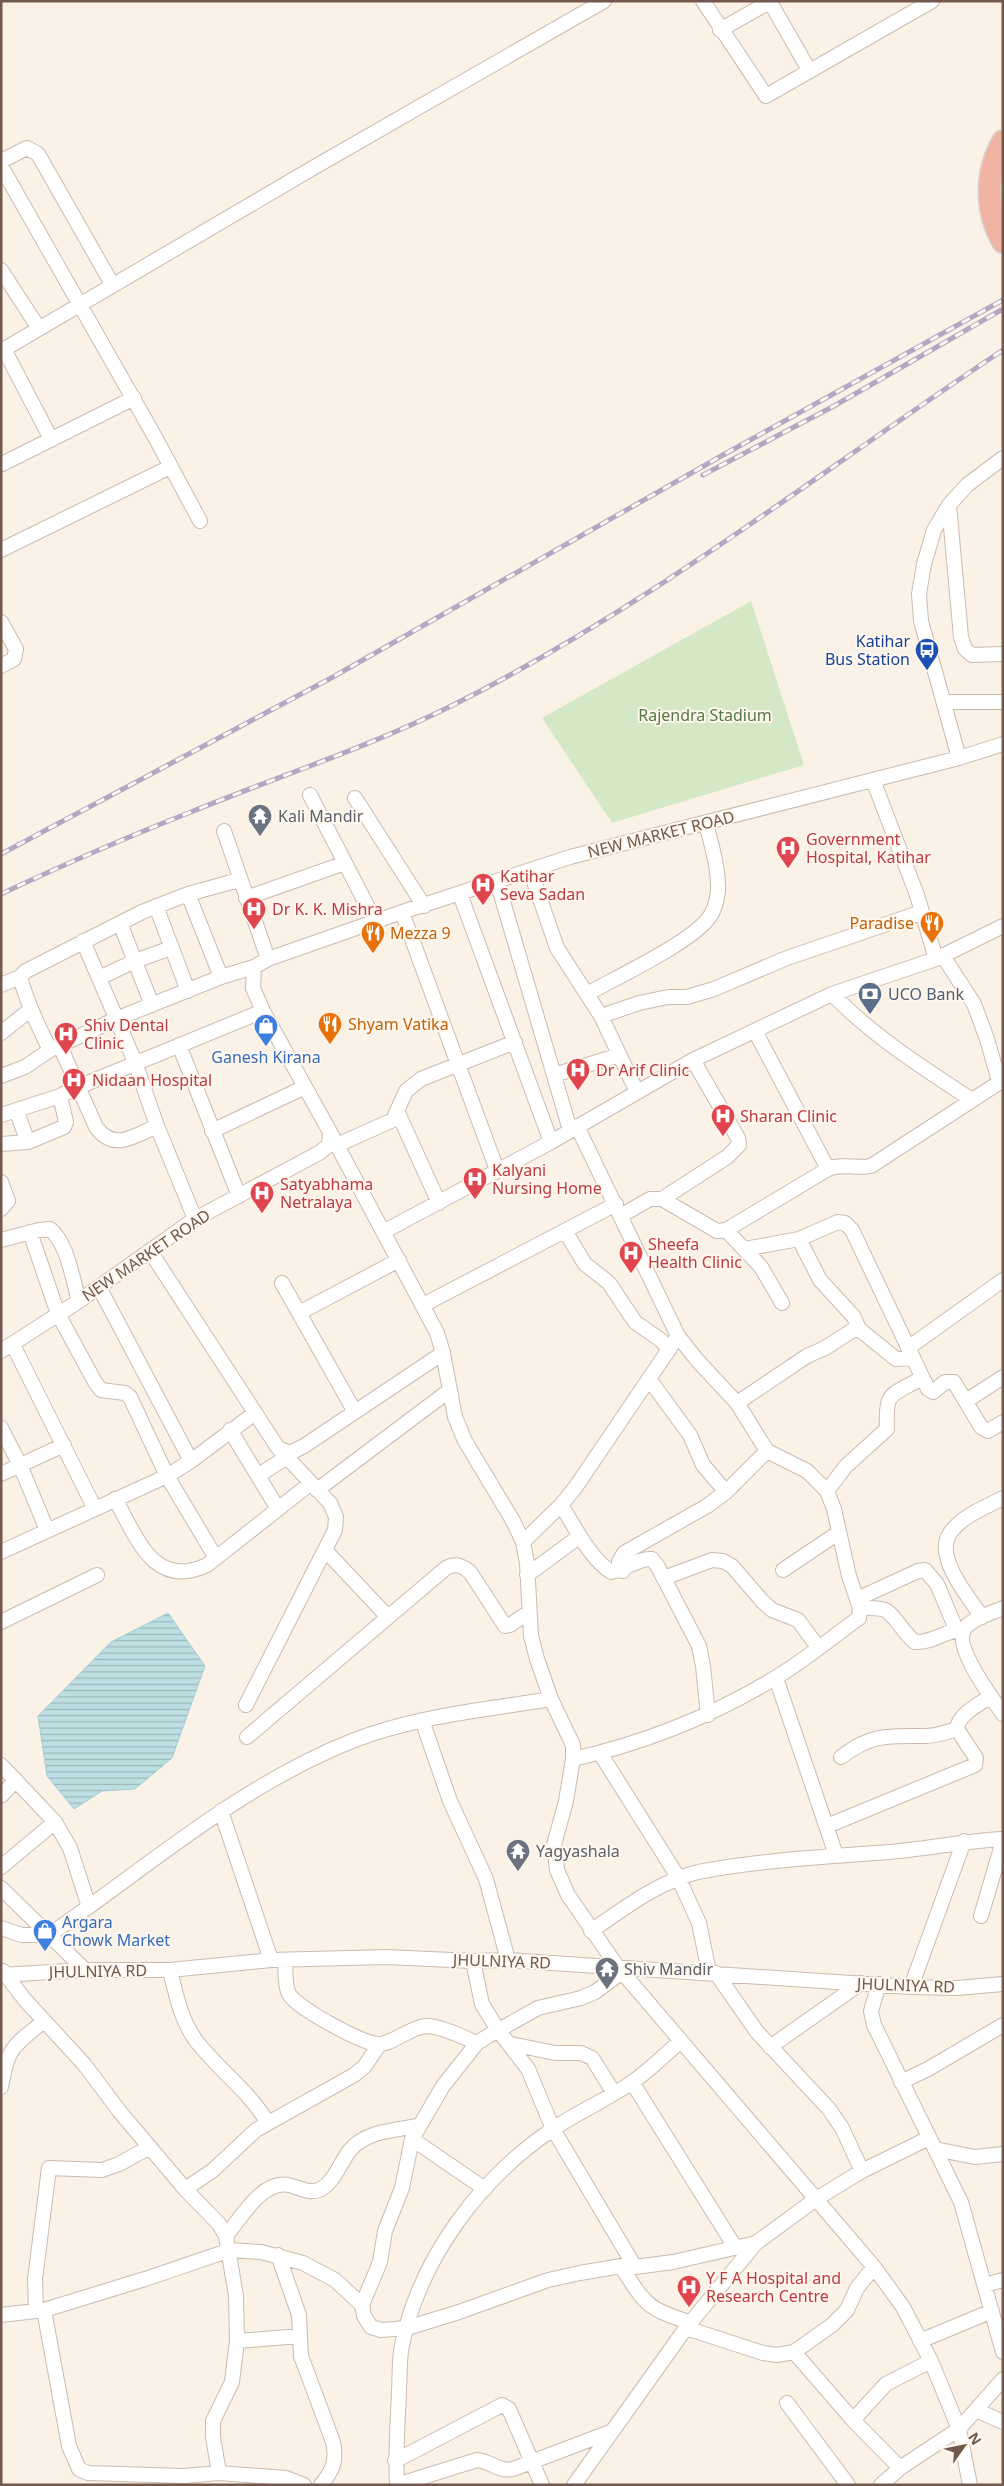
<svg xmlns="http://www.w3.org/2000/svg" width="1004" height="2486" font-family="'Noto Sans',sans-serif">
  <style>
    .park { fill: #d5e8c6 }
    .water { fill: url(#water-rules); stroke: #a4ced4 }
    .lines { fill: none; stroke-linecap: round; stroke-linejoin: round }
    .minor-casing { stroke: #ccbaae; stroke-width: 16 }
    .highway-casing { stroke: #d8d1cd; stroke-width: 24 }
    .minor { stroke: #fff; stroke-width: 14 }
    .highway { stroke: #f1b4a2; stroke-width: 21 }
    .rail-casing { stroke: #b5a6c4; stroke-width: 5 }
    .rail { stroke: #fef7ed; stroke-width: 3; stroke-dasharray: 9; stroke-linecap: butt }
    .labels { text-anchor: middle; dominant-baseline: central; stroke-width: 4; stroke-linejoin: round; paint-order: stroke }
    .transit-label { font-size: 16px; fill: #164399; stroke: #fef7ed; text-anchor: end }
    .park-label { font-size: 16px; fill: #567846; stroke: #fef7ed }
    .worship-label { font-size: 16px; fill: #5b616d; stroke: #fef7ed; text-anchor: start }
    .street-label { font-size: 16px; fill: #73594d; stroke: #fef7ed }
    .health-label { font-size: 16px; fill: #be3a42; stroke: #fef7ed; text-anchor: start }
    .food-label { font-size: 16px; fill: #c56008; stroke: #fef7ed; text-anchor: start }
    .service-label { font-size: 16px; fill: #4e5e75; stroke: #fef7ed; text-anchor: start }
    .shop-label { font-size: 16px; fill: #366cbe; stroke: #fef7ed }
  </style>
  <defs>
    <pattern id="water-rules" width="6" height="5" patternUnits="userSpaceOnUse" patternTransform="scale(1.25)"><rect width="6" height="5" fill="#bddfe3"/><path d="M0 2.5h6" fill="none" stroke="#9eb8ba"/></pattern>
  </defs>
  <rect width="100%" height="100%" fill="#fbf2e7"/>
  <path class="park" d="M751 601 804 765 612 823 542 718Z"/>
  <path class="water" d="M168 1613 205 1666 172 1758 135 1789 102 1791 74 1809 47 1776 38 1716 111 1642Z"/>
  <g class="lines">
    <defs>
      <path id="minor" d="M703 1 766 96 932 1
        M770 2 809 70
        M720 30 771 1
        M1 161 27 148 38 154 112 284
        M1 166 155 437 200 521
        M1 270 38 327
        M4 349 51 439
        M1 351 318 165 604 1
        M2 464 134 398
        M949 505 961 637 965 649 972 655 1003 654
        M1 550 170 467
        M1 622 16 649 14 659 1 666
        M944 702H1003
        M959 758 921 621 919 594 924 564 934 530 949 505 967 485 1003 458
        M873 780 917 895 936 959
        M310 795 375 921
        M355 798 424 906
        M224 831 268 959
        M530 870 557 948 601 1016 637 1092
        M497 881 570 1130
        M188 894 221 977
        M460 894 551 1142
        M246 898 345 863
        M156 906 188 991
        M402 912 497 1170
        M120 923 152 1005
        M83 941 135 1062 157 1126 195 1219
        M943 956 974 1004 987 1039 999 1081
        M99 978 135 961 171 948
        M1 985 20 977
        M587 994C617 977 688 944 708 919 714 912 717 900 718 891 719 868 711 844 706 823
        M832 994C874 1037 922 1067 972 1100
        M601 1016 639 1003 668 997H687L714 989 787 958 922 912
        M755 1031 828 1169
        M1 1033 30 1010
        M179 1045 239 1196
        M60 1046 96 1127C114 1152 134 1136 157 1126
        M50 1050C38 1026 27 1003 20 977L26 971 142 912 188 894 239 880
        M554 1075 620 1055
        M1 1076 25 1067 50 1050 116 1019 221 977 254 967
        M16 1110 28 1142
        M398 1113 439 1203
        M1 1115 60 1096
        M212 1131 305 1087
        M330 1132 437 1333 443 1353 455 1417 465 1441 513 1521 523 1542 527 1563 531 1636 537 1659 551 1699 573 1745V1759L566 1801 554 1845 557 1870 568 1895 617 1966 874 2267 903 2307 931 2361 959 2429 970 2485
        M1 1144 28 1142 64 1127 66 1122 60 1096 78 1087 263 1011
        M337 1145 393 1120 406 1091 421 1079 515 1042
        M1 1182 8 1201 1 1209
        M662 1199 727 1157 739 1145 738 1138 693 1060
        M622 1215 650 1199H662L717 1231 726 1230 828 1169C843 1163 856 1169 871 1166L1003 1080
        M726 1230 761 1267 782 1303
        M565 1231 585 1264 609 1283 635 1322 662 1341 669 1350
        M30 1232 58 1314 95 1382 101 1390 125 1393 130 1397 167 1476 216 1558
        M383 1232 551 1142 693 1060 832 994 936 959 1003 926
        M799 1239 820 1280 854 1317 859 1329
        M1 1240 39 1230 50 1229C68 1244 72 1278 79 1301
        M745 1249 799 1239 838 1222 845 1223 852 1230 928 1389 933 1392 945 1382H954L981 1427 988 1431 1003 1422
        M150 1251 278 1448 290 1453 304 1446 443 1353
        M282 1283 355 1412
        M99 1287 191 1461
        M423 1305 616 1204
        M299 1313 399 1260
        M13 1345 95 1509
        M908 1348 1003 1280
        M1 1351 79 1301 195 1219 319 1153 329 1145 330 1132 263 1011 253 988 254 967 268 959 402 912 570 857 959 758 1003 744
        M649 1379 690 1435 703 1465 726 1492
        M966 1401 1003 1377
        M737 1403 807 1356 825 1348 853 1330 859 1329 896 1359 913 1358
        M1 1428 20 1465 47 1530
        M230 1430 278 1509
        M1 1474 64 1445
        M259 1475 287 1457
        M317 1490 450 1390
        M827 1491 846 1466 887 1429C885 1390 891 1396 922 1378
        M115 1499C137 1537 153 1590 207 1565L311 1483
        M561 1505C575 1527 589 1557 611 1572 626 1570 637 1558 652 1559L658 1567 699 1646 703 1666 708 1715
        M523 1542 561 1505 575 1488 678 1336
        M325 1550 388 1617
        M1 1552 167 1476 191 1461 255 1413
        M783 1570 838 1533
        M623 1571 619 1562 624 1553 707 1506 726 1492 767 1451
        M527 1575 580 1536
        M664 1578 712 1560 723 1561 732 1566 763 1602 772 1610 798 1620 818 1647
        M857 1599 918 1571 925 1570 937 1584 956 1629
        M860 1608C868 1608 878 1607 885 1610 893 1613 904 1634 915 1642 933 1643 946 1630 964 1629
        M1003 1608C992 1613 973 1618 965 1628 952 1645 992 1698 1003 1714
        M982 1617C970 1599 935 1558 949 1535 959 1517 986 1507 1003 1498
        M1 1622 97 1575
        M776 1678 836 1855
        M246 1705 335 1530 336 1517 330 1503 279 1449
        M422 1720 450 1801 486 1879 508 1960
        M247 1737 446 1568C456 1563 461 1565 470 1572L505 1626 510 1625 529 1612
        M600 1753 678 1877 699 1923 709 1972
        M841 1757C872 1733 889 1736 926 1736 936 1736 947 1732 957 1729
        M573 1759C645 1743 712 1716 775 1678 804 1661 831 1638 859 1618L860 1608 849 1576 834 1509 827 1491 807 1471 767 1451 737 1403 697 1360 678 1336 577 1126
        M1 1765 55 1822 70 1848 89 1907
        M1 1796 16 1780
        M221 1811 271 1960
        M827 1826 975 1765 976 1758 957 1729C958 1714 980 1704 991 1696
        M1 1867 55 1822
        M1 1888 85 1970
        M981 1916 1003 1841
        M1 1928 22 1935H49C148 1867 239 1786 352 1741 415 1716 484 1710 551 1699
        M591 1931C626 1907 658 1882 698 1872 761 1860 825 1857 889 1852 927 1849 964 1841 1003 1839
        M285 1960C286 1971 284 1984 289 1994 297 2008 360 2042 377 2044 390 2046 410 2027 426 2026 442 2026 462 2037 477 2043
        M473 1961 482 2004 498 2030 528 2069 553 2129 635 2267
        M170 1970C176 1995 181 2021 197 2042 220 2071 248 2090 268 2123
        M3 1971 25 2000 84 2064 120 2112 185 2189 219 2224 226 2236 236 2296 237 2341 232 2382 213 2421V2437L219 2473 286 2478 304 2485
        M622 1972 595 1992 581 1998 538 2008 488 2036 477 2043 443 2086 412 2139 402 2188 385 2231 380 2262 362 2305 364 2316 371 2327 381 2330 407 2328 459 2312 548 2280 580 2273 621 2266 635 2267 673 2262 756 2243
        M716 1973 757 2032 829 2109 842 2128 862 2171
        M1 1975 85 1970H170L271 1960 386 1957 473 1961 508 1960 911 1987 957 1988 1003 1984
        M879 1984 871 2011 874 2025 961 2202 1003 2352
        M911 1987 964 1841
        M511 2044 555 2053H581L592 2058 614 2093
        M770 2047 861 1983
        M632 2082 735 2247
        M901 2082 928 2069 1003 2025
        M1 2087C8 2046 13 2047 44 2021
        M412 2139 485 2189
        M935 2149 975 2157 1003 2154
        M185 2189 212 2171 256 2130 354 2075 364 2067 379 2045
        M226 2236C240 2219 262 2180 288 2185 299 2187 310 2195 321 2189 336 2180 340 2162 351 2149 367 2131 395 2130 418 2126
        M278 2255 299 2315 301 2356 333 2442C337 2461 333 2470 321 2485
        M621 2266C646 2306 647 2308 691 2323
        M985 2285 1003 2280
        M36 2311 35 2279 49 2168 102 2170 119 2164 150 2147
        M1 2315 44 2310
        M686 2328 763 2353 777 2355 794 2352 832 2325 847 2310 857 2288 874 2267
        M237 2341 300 2336
        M920 2341 992 2311
        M794 2352 853 2420 900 2468
        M787 2403 848 2485
        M976 2410 1003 2422
        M853 2420 886 2384 931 2361
        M395 2461 502 2405 509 2409 542 2485
        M219 2473 184 2476 88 2473 79 2469 69 2446 44 2310 145 2279 230 2250 261 2252 303 2263 335 2280 362 2305
        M397 2485C395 2453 398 2422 399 2390 400 2375 399 2359 402 2345 420 2258 480 2178 553 2129 578 2112 606 2100 631 2083 649 2071 664 2055 681 2041
        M397 2485 477 2460C491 2461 498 2472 513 2469L610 2432
        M574 2485 686 2328 756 2243 816 2199 862 2171 929 2138
        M881 2485 900 2468 959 2429 1003 2379"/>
      <path id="highway" d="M1003 141C985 172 985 211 1003 242"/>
    </defs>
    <use href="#minor" class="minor-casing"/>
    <use href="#highway" class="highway-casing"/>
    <use href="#minor" class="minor"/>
    <use href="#highway" class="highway"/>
    <defs>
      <path id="rail" d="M703 475 834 406 1003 309
        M1 854 333 677 723 455 1003 300
        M1 894C63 865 127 837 191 812 276 777 364 749 447 708 645 610 819 472 1003 350"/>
    </defs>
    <use href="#rail" class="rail-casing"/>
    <use href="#rail" class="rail"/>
  </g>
  <defs>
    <symbol id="bus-pin" viewBox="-11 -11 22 30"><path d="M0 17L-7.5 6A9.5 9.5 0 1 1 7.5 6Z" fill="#1a4fb4" stroke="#fef7ed"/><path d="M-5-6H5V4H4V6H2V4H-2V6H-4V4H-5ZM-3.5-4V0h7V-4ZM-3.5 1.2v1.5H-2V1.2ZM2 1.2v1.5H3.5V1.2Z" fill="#fff"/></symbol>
    <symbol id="temple-pin" viewBox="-11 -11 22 30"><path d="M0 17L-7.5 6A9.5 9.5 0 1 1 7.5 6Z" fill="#6b7280" stroke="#fef7ed"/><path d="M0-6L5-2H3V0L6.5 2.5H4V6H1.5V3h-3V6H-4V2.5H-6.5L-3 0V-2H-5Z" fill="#fff"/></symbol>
    <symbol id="hospital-pin" viewBox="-11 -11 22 30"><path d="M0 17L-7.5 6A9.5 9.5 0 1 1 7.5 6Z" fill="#e0444e" stroke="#fef7ed"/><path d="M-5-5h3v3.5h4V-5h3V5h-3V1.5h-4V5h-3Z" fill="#fff"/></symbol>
    <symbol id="restaurant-pin" viewBox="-11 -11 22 30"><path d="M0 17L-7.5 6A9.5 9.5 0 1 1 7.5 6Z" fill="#e8710a" stroke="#fef7ed"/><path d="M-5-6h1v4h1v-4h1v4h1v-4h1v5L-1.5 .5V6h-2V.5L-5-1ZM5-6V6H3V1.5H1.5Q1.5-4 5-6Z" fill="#fff"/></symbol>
    <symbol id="bank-pin" viewBox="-11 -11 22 30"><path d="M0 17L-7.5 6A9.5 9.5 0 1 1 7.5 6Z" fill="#5c6f8a" stroke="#fef7ed"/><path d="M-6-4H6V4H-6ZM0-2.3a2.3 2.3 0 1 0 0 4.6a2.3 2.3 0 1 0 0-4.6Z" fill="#fff"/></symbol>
    <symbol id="shop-pin" viewBox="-11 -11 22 30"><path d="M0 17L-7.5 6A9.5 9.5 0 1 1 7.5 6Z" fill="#3f7fe0" stroke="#fef7ed"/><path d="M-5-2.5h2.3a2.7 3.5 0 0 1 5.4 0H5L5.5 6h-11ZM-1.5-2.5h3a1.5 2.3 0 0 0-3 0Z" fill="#fff"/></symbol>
  </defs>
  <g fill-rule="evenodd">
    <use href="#bus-pin" x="913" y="636" width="28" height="38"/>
    <use href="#temple-pin" x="246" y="802" width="28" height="38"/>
    <use href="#hospital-pin" x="774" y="834" width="28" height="38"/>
    <use href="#hospital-pin" x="469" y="871" width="28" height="38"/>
    <use href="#hospital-pin" x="240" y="895" width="28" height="38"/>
    <use href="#restaurant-pin" x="918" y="909" width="28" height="38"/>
    <use href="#restaurant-pin" x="359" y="919" width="28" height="38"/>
    <use href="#bank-pin" x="856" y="980" width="28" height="38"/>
    <use href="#restaurant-pin" x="316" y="1010" width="28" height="38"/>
    <use href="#shop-pin" x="252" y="1012" width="28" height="38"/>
    <use href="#hospital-pin" x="52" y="1020" width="28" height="38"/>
    <use href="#hospital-pin" x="564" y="1056" width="28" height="38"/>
    <use href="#hospital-pin" x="60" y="1066" width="28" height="38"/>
    <use href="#hospital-pin" x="709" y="1102" width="28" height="38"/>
    <use href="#hospital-pin" x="461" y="1165" width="28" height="38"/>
    <use href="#hospital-pin" x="248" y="1179" width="28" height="38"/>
    <use href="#hospital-pin" x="617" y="1239" width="28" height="38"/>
    <use href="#temple-pin" x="504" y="1837" width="28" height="38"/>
    <use href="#shop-pin" x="31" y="1917" width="28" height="38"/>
    <use href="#temple-pin" x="593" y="1955" width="28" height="38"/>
    <use href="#hospital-pin" x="675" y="2273" width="28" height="38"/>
  </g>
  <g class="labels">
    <g class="transit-label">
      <text x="910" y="641">Katihar<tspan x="910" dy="18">Bus Station</tspan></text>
    </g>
    <g class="park-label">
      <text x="705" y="715">Rajendra Stadium</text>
    </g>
    <g class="worship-label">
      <text x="278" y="816">Kali Mandir</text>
      <text x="536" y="1851">Yagyashala</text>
      <text x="624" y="1969">Shiv Mandir</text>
    </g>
    <g class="street-label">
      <text transform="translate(661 834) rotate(-14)">NEW MARKET ROAD</text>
      <text transform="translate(146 1255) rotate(-34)">NEW MARKET ROAD</text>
      <text transform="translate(502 1961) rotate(2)">JHULNIYA RD</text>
      <text transform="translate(98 1971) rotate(-1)">JHULNIYA RD</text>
      <text transform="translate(906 1985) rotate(2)">JHULNIYA RD</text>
    </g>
    <g class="health-label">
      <text x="806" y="839">Government<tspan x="806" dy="18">Hospital, Katihar</tspan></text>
      <text x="500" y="876">Katihar<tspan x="500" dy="18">Seva Sadan</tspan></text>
      <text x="272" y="909">Dr K. K. Mishra</text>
      <text x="84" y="1025">Shiv Dental<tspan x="84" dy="18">Clinic</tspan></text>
      <text x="596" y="1070">Dr Arif Clinic</text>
      <text x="92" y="1080">Nidaan Hospital</text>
      <text x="740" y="1116">Sharan Clinic</text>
      <text x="492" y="1170">Kalyani<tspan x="492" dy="18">Nursing Home</tspan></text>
      <text x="280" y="1184">Satyabhama<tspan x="280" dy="18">Netralaya</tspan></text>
      <text x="648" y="1244">Sheefa<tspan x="648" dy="18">Health Clinic</tspan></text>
      <text x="706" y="2278">Y F A Hospital and<tspan x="706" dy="18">Research Centre</tspan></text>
    </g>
    <g class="food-label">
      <text x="914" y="923" text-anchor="end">Paradise</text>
      <text x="390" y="933">Mezza 9</text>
      <text x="348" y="1024">Shyam Vatika</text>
    </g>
    <g class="service-label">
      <text x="888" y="994">UCO Bank</text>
    </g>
    <g class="shop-label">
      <text x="266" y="1057">Ganesh Kirana</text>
      <text x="62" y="1922" text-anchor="start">Argara<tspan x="62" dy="18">Chowk Market</tspan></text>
    </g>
  </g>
  <rect width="1004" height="2486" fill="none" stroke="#73594d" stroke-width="5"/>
  <g transform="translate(964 2446) rotate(57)" stroke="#fef7ed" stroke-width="4" paint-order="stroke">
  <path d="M0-4L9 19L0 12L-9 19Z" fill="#73594d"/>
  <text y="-8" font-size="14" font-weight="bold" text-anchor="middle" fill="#73594d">N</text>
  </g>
</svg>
